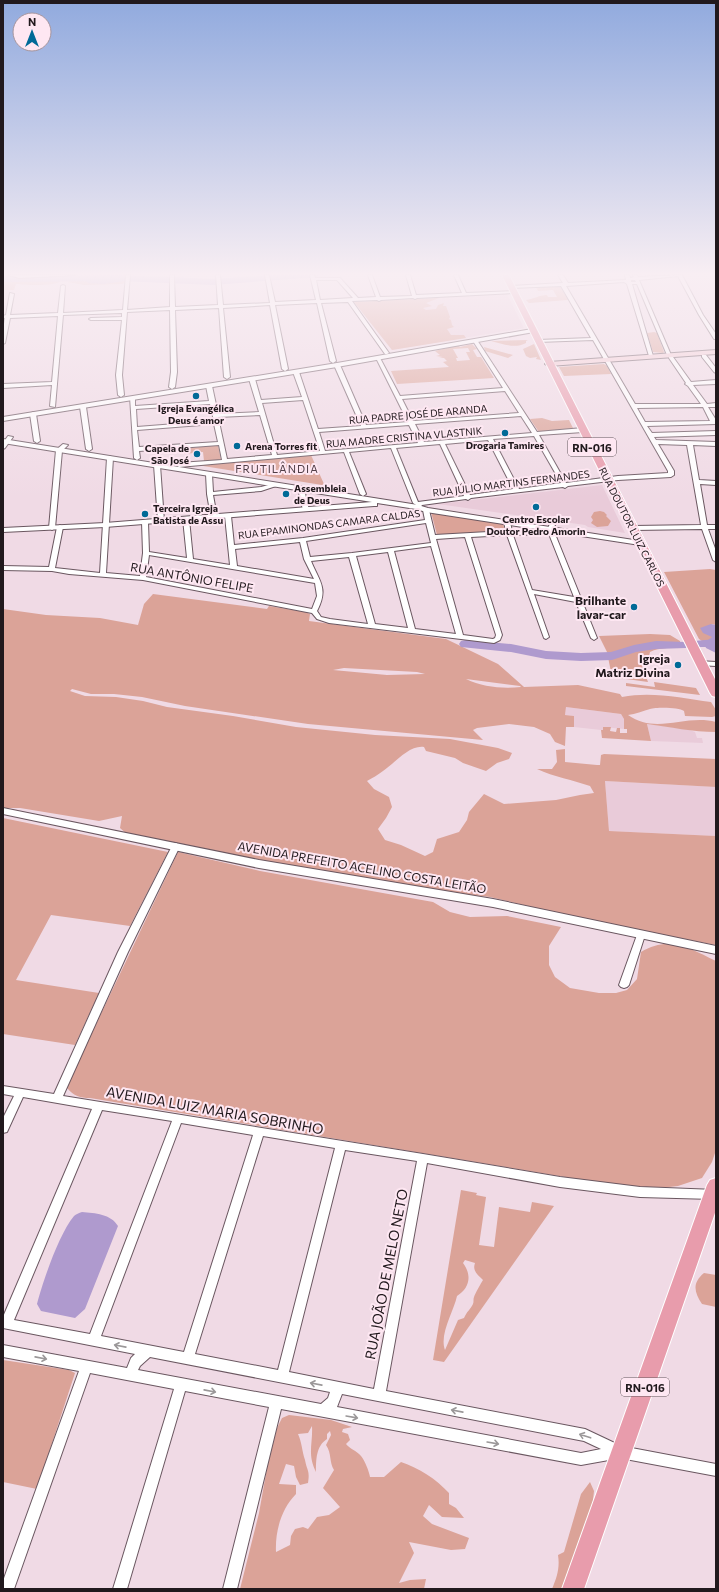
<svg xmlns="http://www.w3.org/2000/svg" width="719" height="1592" font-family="Commissioner,sans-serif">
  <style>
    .built { fill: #e9cbd9 }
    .green { fill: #dba398; fill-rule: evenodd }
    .water { fill: #af9ace }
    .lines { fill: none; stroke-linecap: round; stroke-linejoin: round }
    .river { fill: #af9ace; fill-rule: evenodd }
    .minor-casing { stroke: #6a5760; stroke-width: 2 }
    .tertiary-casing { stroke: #6a5760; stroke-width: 2 }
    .secondary-casing { stroke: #6a5760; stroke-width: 2 }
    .primary-casing { stroke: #fff; stroke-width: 2 }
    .minor { fill: #fff; fill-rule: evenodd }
    .tertiary { fill: #fff; fill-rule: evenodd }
    .secondary { fill: #f4ced6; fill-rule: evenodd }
    .primary { fill: #e89cac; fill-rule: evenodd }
    .oneway { stroke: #9b9899 }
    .poi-dot { fill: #006a97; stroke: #fee7f2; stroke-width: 1.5 }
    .labels { text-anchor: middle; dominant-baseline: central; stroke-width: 4; stroke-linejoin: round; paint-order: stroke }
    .far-poi-label { font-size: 10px; font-weight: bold; fill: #21191d; stroke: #fee7f2 }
    .far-street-label { font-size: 10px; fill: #21191d; stroke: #fee7f2 }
    .shield { fill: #fee7f2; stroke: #63575d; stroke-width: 1 }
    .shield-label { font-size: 11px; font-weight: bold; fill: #21191d }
    .far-neighbourhood-label { font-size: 11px; letter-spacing: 1px; fill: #503e47; stroke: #fee7f2 }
    .street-label { font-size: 12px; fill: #21191d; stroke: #fee7f2 }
    .poi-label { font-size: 12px; font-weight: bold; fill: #21191d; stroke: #fee7f2; text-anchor: end }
    .near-street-label { font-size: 14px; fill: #21191d; stroke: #fee7f2 }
  </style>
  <rect width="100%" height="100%" fill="#f0dae5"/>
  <path class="built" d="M507 294 524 328 392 350 354 302Z
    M602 485 625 533 588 527 585 525 438 504Z
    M566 707 621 714 624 719V729L603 727V730H601L574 727V716L565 715Z
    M647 724 687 729 695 732 697 738H702L703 743 651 741Z
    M605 781 716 787V836L609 831Z"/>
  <path class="green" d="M117 275 124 276 125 283 122 284 84 285 67 282 88 277Z
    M62 277 63 280C56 287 26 285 16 284L14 290H3V280L18 282 21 278Z
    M560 286 568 300 529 303 526 300C534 299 539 295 547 295L548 297H557L553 290 538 291 536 287Z
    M439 298 426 303 432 306 423 308 426 310 436 309 438 305 444 303 443 306H446L450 317 449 319 451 320 452 325 454 327 447 329 451 335H464L466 338 392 350 354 302Z
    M654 332 657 333 664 352 663 353 653 352 647 333Z
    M528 340 526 341V343C515 349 502 344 491 341Z
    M472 344 477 349 473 350 477 357H481L494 378 397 384 391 371 449 367 443 362 447 361 444 358H439L443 357 436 356 440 355 435 351 458 345 460 347ZM468 348 470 352H466L470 360 457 361 456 358H458L453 349Z
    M534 344 541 360 536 359 537 357 530 358 526 356 523 349Z
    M484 347 513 355 508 358 485 351Z
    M604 364 607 366 611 374 564 376 559 367Z
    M542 418 552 421 569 420 574 430 539 432 530 419Z
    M218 445 221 460 204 461 203 452 184 454 183 449Z
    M311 455 324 484 322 485 197 465Z
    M600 511 604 512 607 515 606 516 611 521 608 526 597 527 591 523 593 520 591 517 594 512Z
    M431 512 503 524 505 530 437 535Z
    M710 569 716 570V625L711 624 713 637 705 643 699 639 664 572Z
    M153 594 267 609 269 606 305 612 310 614 309 621 446 639 498 664 524 687 578 685 620 694 622 697C651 691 682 698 711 702L716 710V716L712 717 685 716 684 711C679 707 656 707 650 709 642 711 636 714 628 715 656 735 685 714 716 722V732C693 732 670 727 647 724L651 741 602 738 601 730H603V727H611L610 731 616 732 617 728H620V733H627V729H624V719L621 714 566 707 565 715 574 716V727H566L565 746 555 742 550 734 534 727 509 724 477 728 473 730 483 740 308 724 185 706 142 697 114 694H91L72 689 70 691 85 696 116 697 143 701 167 707 233 716 296 727 375 735 450 739 498 748 512 753 509 759 497 763 486 771 463 763 455 758 426 751 424 747C409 745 395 763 383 771 378 775 372 778 367 781L374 789 389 797 392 807 386 818 378 829 385 840 401 845 425 856 433 852 437 839 459 832 467 820 469 812 484 794 504 804 556 800 580 795 594 793 590 786C573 780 554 777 537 769H552L557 762 556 750 565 749V762L597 765H600L601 755 604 754 716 759V787L605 781 609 831 716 836V945L587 920 490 897 440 891 327 875 128 835 120 828 122 816 99 821 20 808H3V609L46 615 100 618 138 625 144 604ZM344 668 417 672 425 674 387 675 333 670ZM466 679 520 686 521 687C502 689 483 687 466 679Z
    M650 634 670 635 680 641V643C669 651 661 646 650 652L649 656 641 663 648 682 612 677 607 652 599 636Z
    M654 682 696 688 700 695 626 686V683L655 687Z
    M3 818 168 852 130 926 51 915 16 980 99 993 75 1045 3 1034Z
    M178 852 260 871 433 902 450 912 470 917 507 916 561 927 549 946V965L555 977 570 988 599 993H616L627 990 637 979 641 952C668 935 690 948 716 961V1150L712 1162 702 1178 678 1186 652 1189 595 1182 90 1098C80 1098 74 1096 67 1088L68 1083Z
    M461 1190 477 1193 476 1195 486 1197 479 1245 494 1247 499 1207 530 1212 532 1202 554 1206 444 1362 433 1360ZM465 1260 475 1263C472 1271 478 1275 483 1280 481 1283 475 1294 474 1297 473 1299 474 1302 473 1304 470 1310 467 1311 464 1318L458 1320 445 1350C439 1334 454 1311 457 1296 470 1288 472 1275 463 1263Z
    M704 1273 716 1275V1307L702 1304C694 1292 692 1283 704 1273Z
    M3 1360 69 1370 75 1373 37 1489 3 1482Z
    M289 1415 331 1420 352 1427 343 1429 342 1432 348 1434 350 1440 346 1444C350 1449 357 1451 361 1456 365 1461 369 1471 370 1477H384L401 1462C419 1468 436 1479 449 1493V1504L456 1508 464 1518 442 1517 429 1505 423 1516 432 1524 469 1538 465 1549 451 1550 409 1542 414 1553 399 1583 410 1580 426 1579 424 1589H240L259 1513 267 1468 277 1428 282 1418ZM312 1426C313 1444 307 1454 316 1472 316 1460 316 1446 327 1439V1434L330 1431 331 1435 326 1445C332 1454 329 1462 334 1470L323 1488 340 1507 329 1515 317 1517 308 1529 303 1527 295 1529 291 1536 290 1545 276 1552C275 1532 281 1509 296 1494V1485L279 1484 286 1464 294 1466 296 1477 300 1485 308 1483C310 1470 307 1471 305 1460 302 1451 302 1443 298 1434L308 1433Z
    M590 1482 594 1491 592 1510 567 1589H552C557 1577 560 1568 558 1555L564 1552 581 1494Z"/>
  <path class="water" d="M106 276 122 277 124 281 104 284 87 283 88 282H86L90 279Z
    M164 277H169V281L149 282 130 281 132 278H136Z
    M711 624 716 625V653L706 648 704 643 712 637 703 633 700 628Z
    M82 1212C95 1213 111 1214 118 1226L85 1309 75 1318 41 1311 37 1304C43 1281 59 1234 74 1216 76 1214 79 1213 82 1212Z"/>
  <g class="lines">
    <path class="river" d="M120 275 213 279 273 275H320L316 277 213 285 120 281 3 282V276Z
      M716 639V647H694L692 644 694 641Z
      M466 640 511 644 546 651 581 653 611 652 634 645 656 641 686 642 688 645 686 648 656 649 636 652 612 660 581 661 546 659 511 652 461 647 459 644 461 641Z"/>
    <defs>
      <path id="minor" d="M9 275H75L19 278Z
        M126 275H130L127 310 170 307V275H174L175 307 218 305 216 275H220L223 305 270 303 265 275H269L275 302 316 300 310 275H314L315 278H340L358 298 376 297 368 275H372L380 297 412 296 406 275H410L416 295 462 293 454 275H458L466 293 514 291 516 292 514 293 417 298 415 299 413 298 381 300 379 301 377 300 352 301 389 353 387 354H385L348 302 321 303 336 361 333 363 330 361 317 303 275 305 288 369 285 371 282 369 270 305 223 308 230 377 227 379 224 377 219 308 175 310 177 372 175 387 172 389 169 387 171 372 170 310 127 312 122 375 124 395 121 397 118 395 116 375 122 320H91L89 319 91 318 122 317V313L63 315 55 407 50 406 52 385 3 388V384L52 382 58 316 10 318 5 343 3 344V330L5 318H3V316L6 315 10 293 14 294 10 315 58 313 61 286 63 285 65 286 63 313 123 310ZM316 280H337L353 298 320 300Z
        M558 275H563L568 283 626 280 625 275H629L630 278 634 277 633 275H637L638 277 682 275 703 315 716 334V339H714L699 315 678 276 639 280 671 355 669 356 667 355 637 284H632L653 356 651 357 649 356 627 284 624 282 566 286 635 404H701L688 386 685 384 686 383 669 358V357H673L691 382 716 380V384L693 385 707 404 716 403V407H708L716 420V424L647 426 652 433 716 431V435L654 437 656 440 716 442V446L693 445 699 480 716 481V485L700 484 707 525H716V529H708L716 551V562L713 560 702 529 633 530 630 528 633 526 701 525 687 445 658 444 674 471V475L671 477 618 480 568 486 565 488 563 487 471 498 468 500 466 499 422 505 420 508H416V505L413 503 391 448 349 452 366 494 363 496 360 494 344 452 179 467 176 465 179 463 222 460 219 445 139 451 140 458 137 460 134 458 130 397 135 398V406L209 401 206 386 209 384 212 386 218 414 259 412 249 379 250 378 255 379 261 400 302 397 293 372 296 370 299 372 318 429 361 426 334 365 337 363 340 365 366 425 408 422 376 358V357L380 358 400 396 503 388 473 341 475 340H477L537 432 583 428 586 430 583 432 539 435 566 483 618 476 668 473V471L593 340 538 342 536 341 538 340 591 338 561 286 511 288 509 287 511 286 563 283ZM631 280H635L636 282H631ZM505 391 519 413 413 421 402 399ZM303 400 320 451 277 455 262 403ZM210 404 214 421 137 427 136 409ZM703 407 710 421 645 422 637 408ZM260 415 272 455 227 459 218 417ZM521 416 532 433 424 442 415 424ZM214 424 218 442 139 447 137 430ZM409 425 418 443 325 451 319 432ZM534 436 561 483 519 489 493 439ZM488 440 513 489 470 495 445 444ZM440 444 464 496 418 502 396 448Z
        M702 355H706L716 368V373L714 372 702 357Z
        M83 405 86 407 92 449 89 451 86 449 80 407Z
        M33 412 36 414 40 441 37 443 34 441 30 414Z
        M8 436 13 437 5 448 3 449V443Z
        M63 444 68 445 62 451 55 528 52 530 49 528 56 450Z
        M110 456 113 458 106 573 140 576 143 553 142 522 145 520 148 522 149 552 187 558 183 519 186 517 189 519 193 559 230 565 225 516 228 514 231 516 234 545 303 538 425 520 423 510 426 508 429 510 435 535 506 531 503 518 506 516 509 518 512 531 547 530 550 524H554L555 525 553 529 597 638 594 640 591 638 576 602 534 594 549 637 546 639 544 638 507 535 471 537 502 635 500 640 494 643 329 623 317 619 312 613 143 580 69 574 52 571 3 570V566L49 567 57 527 60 525 63 527 55 568 100 573 107 458ZM426 523 431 543 352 553 310 557 306 541ZM549 534 574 597 532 590 513 535ZM465 537 496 635 495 638 493 639 463 635 436 539ZM300 542 304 559 314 579 237 566 235 549ZM431 546 456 634 415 629 394 551ZM388 552 408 628 375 624 356 556ZM149 555 315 583 317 596 312 609 146 577ZM349 557 368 624 330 619 321 617 317 611C329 588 319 581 311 561Z
        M161 459 164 461 160 465 164 521 161 523 158 521 154 465Z
        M209 472 212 474 213 492 261 487 276 483 279 485 261 491 213 495 217 517 214 519 211 517 207 494 206 474Z
        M301 487 304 489 309 510 308 511H304L303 510 298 489Z
        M698 661 716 662V666L698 665 697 663Z
        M176 843 180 846 128 952 63 1096 423 1154 560 1177 640 1187 716 1190V1198L713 1199 640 1197 560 1187 427 1163 386 1391 585 1429 621 1446 716 1464V1476L620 1458 581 1465 281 1409 237 1589H223L269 1407 185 1391 127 1589H113L174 1389 90 1373 14 1589H3V1581L79 1371 3 1357V1345L127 1368 131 1358 135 1354 3 1328V1317L92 1109 23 1097 7 1132 3 1133V1118L14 1096 3 1094V1086L54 1094 118 952 172 846ZM102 1110 172 1121 90 1334 14 1320ZM181 1123 253 1135 184 1352 101 1336ZM263 1136 335 1148 278 1370 195 1354ZM345 1150 417 1161 374 1389 289 1372ZM150 1357 330 1392 328 1398 321 1404 138 1370 140 1366ZM342 1394 584 1441 601 1449 581 1453 337 1407Z
        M641 932 644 933 645 935 629 985 627 987 624 988 621 987 619 985 637 935 638 933Z"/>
      <path id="tertiary" d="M532 329 534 330V332L337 367 3 421V417L337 363Z
        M3 439 418 505 428 508 640 541 644 543 640 545 426 512 416 509 377 503V506H374L105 527 3 532V528L105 523 372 502 3 443Z
        M3 808 259 860 493 899 716 946V954L493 907 259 868 3 814Z"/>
      <path id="secondary" d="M716 350V354L549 366 545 364 549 362Z"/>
      <path id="primary" d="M502 275H509L716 681V697L712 696 710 693Z
        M716 1178V1210L584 1589H562L707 1185 710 1180Z"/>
    </defs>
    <use href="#minor" class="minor-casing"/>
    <use href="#tertiary" class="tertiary-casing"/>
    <use href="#secondary" class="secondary-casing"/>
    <use href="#primary" class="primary-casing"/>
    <use href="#minor" class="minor"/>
    <use href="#tertiary" class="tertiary"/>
    <use href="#secondary" class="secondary"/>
    <use href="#primary" class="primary"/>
  </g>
  <defs><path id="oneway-shaft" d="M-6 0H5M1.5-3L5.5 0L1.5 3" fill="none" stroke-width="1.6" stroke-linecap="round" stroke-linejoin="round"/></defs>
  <g class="oneway">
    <use href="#oneway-shaft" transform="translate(120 1346) rotate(-169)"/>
    <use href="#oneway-shaft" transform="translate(41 1358) rotate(11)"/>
    <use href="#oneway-shaft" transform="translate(316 1384) rotate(-169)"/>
    <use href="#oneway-shaft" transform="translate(210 1391) rotate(11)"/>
    <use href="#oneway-shaft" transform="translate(457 1411) rotate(-169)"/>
    <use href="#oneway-shaft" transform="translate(352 1417) rotate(10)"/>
    <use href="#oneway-shaft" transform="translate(585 1436) rotate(-162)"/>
    <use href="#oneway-shaft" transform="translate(493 1443) rotate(10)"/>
  </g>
  <linearGradient id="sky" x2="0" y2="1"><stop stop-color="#91aade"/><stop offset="0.55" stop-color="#f8eef3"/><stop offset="1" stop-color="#f8eef3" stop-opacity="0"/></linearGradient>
  <rect width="719" height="498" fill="url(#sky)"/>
  <g class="poi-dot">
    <circle cx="196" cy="396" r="4"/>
    <circle cx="505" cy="433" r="4"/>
    <circle cx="237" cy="446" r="4"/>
    <circle cx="197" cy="454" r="4"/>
    <circle cx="286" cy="494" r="4"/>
    <circle cx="536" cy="507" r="4"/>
    <circle cx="145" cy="514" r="4"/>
    <circle cx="634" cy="607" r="4"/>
    <circle cx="678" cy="665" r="4"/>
  </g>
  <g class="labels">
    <g class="far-poi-label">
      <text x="196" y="408">Igreja Evangélica<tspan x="196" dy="12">Deus é amor</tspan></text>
      <text x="505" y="445">Drogaria Tamires</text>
      <text x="245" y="446" text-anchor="start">Arena Torres fit</text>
      <text x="189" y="448" text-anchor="end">Capela de<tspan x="189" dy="12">São José</tspan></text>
      <text x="294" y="488" text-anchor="start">Assembleia<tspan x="294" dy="12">de Deus</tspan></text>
      <text x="153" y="508" text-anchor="start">Terceira Igreja<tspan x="153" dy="12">Batista de Assu</tspan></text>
      <text x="536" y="519">Centro Escolar<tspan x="536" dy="12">Doutor Pedro Amorin</tspan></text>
    </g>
    <g class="far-street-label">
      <text transform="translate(418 414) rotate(-5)">RUA PADRE JOSÉ DE ARANDA</text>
      <text transform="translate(404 437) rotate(-5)">RUA MADRE CRISTINA VLASTNIK</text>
      <text transform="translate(511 483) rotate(-7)">RUA JÚLIO MARTINS FERNANDES</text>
      <text transform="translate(329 524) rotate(-7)">RUA EPAMINONDAS CAMARA CALDAS</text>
      <text transform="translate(632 527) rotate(63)">RUA DOUTOR LUIZ CARLOS</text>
    </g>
    <g class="shield">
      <rect x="568" y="438" width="48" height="18" rx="3"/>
      <rect x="621" y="1378" width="48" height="18" rx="3"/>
    </g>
    <g class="shield-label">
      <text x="592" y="447">RN-016</text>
      <text x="645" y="1387">RN-016</text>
    </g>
    <g class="far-neighbourhood-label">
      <text x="277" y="468">FRUTILÂNDIA</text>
    </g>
    <g class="street-label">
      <text transform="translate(192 577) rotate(10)">RUA ANTÔNIO FELIPE</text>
      <text transform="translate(362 867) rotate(10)">AVENIDA PREFEITO ACELINO COSTA LEITÃO</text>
    </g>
    <g class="poi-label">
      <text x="626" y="600">Brilhante<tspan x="626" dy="14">lavar-car</tspan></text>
      <text x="670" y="658">Igreja<tspan x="670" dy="14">Matriz Divina</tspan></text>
    </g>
    <g class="near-street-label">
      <text transform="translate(215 1110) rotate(10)">AVENIDA LUIZ MARIA SOBRINHO</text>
      <text transform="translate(386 1274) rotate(-79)">RUA JOÃO DE MELO NETO</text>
    </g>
  </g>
  <rect width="719" height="1592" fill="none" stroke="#21191d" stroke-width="8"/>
  <g transform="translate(32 32)"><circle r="19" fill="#fee7f2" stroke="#a6959d"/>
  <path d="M0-3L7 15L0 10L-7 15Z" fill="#006a97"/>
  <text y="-6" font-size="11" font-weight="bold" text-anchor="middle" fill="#21191d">N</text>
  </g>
</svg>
